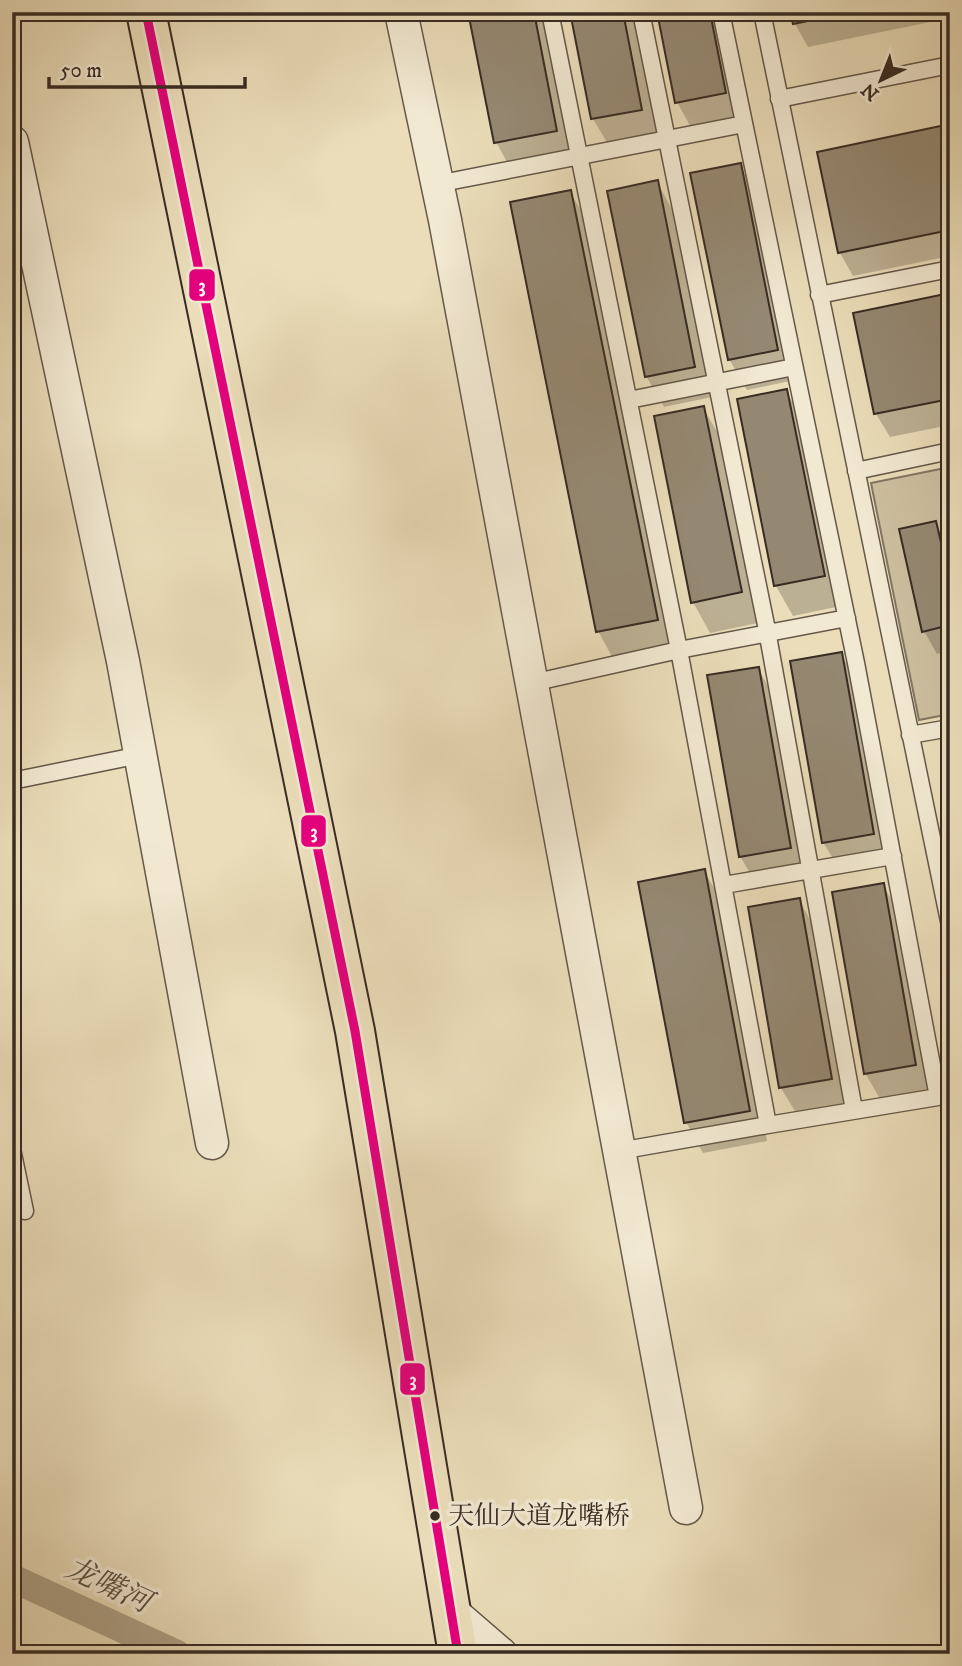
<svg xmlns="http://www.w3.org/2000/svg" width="962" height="1666" font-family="'IM FELL DW Pica','Noto Serif SC',serif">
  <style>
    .green { fill: #cdbfa0; stroke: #827662; stroke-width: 2 }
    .shadow { fill: #0003 }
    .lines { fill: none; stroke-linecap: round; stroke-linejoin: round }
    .canal { stroke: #aea187; stroke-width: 28 }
    .building { fill: #958872; stroke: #382c23; stroke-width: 2 }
    .lane-casing { stroke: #655849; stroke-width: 19 }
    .street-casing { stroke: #655849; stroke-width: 35 }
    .primary-casing { stroke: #382c23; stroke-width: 42 }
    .lane { stroke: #f2e9d2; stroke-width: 16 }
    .street { stroke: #f2e9d2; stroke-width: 32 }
    .primary { stroke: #ebddba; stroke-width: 38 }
    .bus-1-casing { stroke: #f2e9d2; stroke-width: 14 }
    .bus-1 { stroke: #e5007d; stroke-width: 9 }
    .bus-dot { fill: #382c23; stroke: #f2e9d2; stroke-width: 2.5 }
    .labels { text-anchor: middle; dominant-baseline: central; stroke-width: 7; stroke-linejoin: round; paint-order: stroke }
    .bus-label { font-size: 26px; fill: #382c23; stroke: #f2e9d2; text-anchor: start }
    .water-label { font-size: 30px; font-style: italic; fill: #5b4f41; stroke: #f2e9d2 }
    .line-badge { stroke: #f2e9d2; stroke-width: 2.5 }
    .badge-label { font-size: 19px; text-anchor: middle; font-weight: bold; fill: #fff }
  </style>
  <rect width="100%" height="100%" fill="#ebddba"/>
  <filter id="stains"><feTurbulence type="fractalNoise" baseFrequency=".00286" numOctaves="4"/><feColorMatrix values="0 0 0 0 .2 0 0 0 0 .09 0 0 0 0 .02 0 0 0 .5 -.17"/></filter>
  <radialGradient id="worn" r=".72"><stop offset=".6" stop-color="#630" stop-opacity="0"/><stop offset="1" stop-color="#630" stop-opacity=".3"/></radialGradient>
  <path class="green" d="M950 467V714L919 720 871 483Z"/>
  <path class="shadow" d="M470 12H544L574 162 513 173 496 142Z
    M571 12H633L658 140 611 149 593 119Z
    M659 12H720L742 124 694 133 677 102Z
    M792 12H950V18L808 47 795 24Z
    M950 126V256L853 276 840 253 819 153Z
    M740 165 757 195 795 380 747 390 729 359Z
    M657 182 674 213 712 397 664 407 646 376Z
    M570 192 588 222 674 650 615 662 598 631Z
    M950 295V425L890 437 876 414 855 314Z
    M786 391 804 422 841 606 793 616 776 586Z
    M703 408 721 438 758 623 710 633 693 602Z
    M935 523 950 552V651L937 654 924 631Z
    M841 654 859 685 890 864 841 872 823 842Z
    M758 668 775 699 807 878 758 887 740 856Z
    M704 871 722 902 767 1141 703 1153 686 1122Z
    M883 885 901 916 932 1095 883 1104 865 1073Z
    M799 900 816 930 848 1110 799 1118 781 1088Z"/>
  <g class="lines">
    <path class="canal" d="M12 1578 177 1654"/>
  </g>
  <path class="building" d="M468 12H534L557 131 494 143Z
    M570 12H623L642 110 591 119Z
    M657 12H710L726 93 675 103Z
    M790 12H851L793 24Z
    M950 124V230L838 253 817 152Z
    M741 163 778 350 728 360 690 173Z
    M658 180 695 367 645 377 607 191Z
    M571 190 658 620 596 632 510 202Z
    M950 293V399L874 414 853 313Z
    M787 389 825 576 774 586 737 399Z
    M704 406 742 592 691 603 654 416Z
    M936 521 950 581V625L922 632 899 529Z
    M842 652 874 834 822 843 790 661Z
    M759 667 791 848 739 857 707 675Z
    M705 869 750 1111 684 1123 638 882Z
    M884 883 916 1065 864 1074 832 892Z
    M800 898 832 1079 779 1088 748 907Z"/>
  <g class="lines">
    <defs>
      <path id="lane" d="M550 12 679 650 768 1125 619 1151
        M641 12 766 625 854 1110
        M721 12 856 663 938 1097 768 1125
        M762 12 950 926
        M779 99 950 65
        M437 184 744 124
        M819 295 950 269
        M629 400 794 367
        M856 471 950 451
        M532 683 679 650 847 618
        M910 735 950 728
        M12 781 140 755
        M724 885 893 856
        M12 1149 25 1211"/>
      <path id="street" d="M401 12 445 220 686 1508
        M12 142 123 661 212 1143
        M451 1611 501 1654"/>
      <path id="primary" d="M146 12 355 1031 458 1654"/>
    </defs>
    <use href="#lane" class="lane-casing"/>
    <use href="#street" class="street-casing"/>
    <use href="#primary" class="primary-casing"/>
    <use href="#lane" class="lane"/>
    <use href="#street" class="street"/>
    <use href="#primary" class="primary"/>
    <defs>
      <path id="bus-1" d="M146 12 355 1031 458 1654"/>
    </defs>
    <use href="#bus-1" class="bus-1-casing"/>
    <use href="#bus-1" class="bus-1"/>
  </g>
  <circle class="bus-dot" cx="435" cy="1516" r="6"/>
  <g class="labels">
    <g class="bus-label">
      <text x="448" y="1516">天仙大道龙嘴桥</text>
    </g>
    <g class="water-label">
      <text transform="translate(108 1586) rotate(25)">龙嘴河</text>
    </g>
  </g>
  <g class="line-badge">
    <rect x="188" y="268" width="28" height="34" rx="7" fill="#e5007d"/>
    <rect x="300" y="814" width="27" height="34" rx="7" fill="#e5007d"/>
    <rect x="399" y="1362" width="27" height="34" rx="7" fill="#e5007d"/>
  </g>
  <g class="badge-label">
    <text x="202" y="292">3</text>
    <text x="314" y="838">3</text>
    <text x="413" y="1386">3</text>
  </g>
  <rect width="962" height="1666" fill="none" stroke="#ebddba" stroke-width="42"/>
  <rect x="14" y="14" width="934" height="1638" fill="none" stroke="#382c23" stroke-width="3.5"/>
  <rect x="21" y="21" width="920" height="1624" fill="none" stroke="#382c23" stroke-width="2"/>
  <g transform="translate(881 80) rotate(223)" stroke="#f2e9d2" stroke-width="5" paint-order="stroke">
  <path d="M0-5L12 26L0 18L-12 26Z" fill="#382c23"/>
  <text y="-10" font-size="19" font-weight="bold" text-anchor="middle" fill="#382c23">N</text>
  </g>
  <path d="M49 77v10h196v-10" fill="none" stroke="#382c23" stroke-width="3.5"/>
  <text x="60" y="77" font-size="21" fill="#382c23" stroke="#f2e9d2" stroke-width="5" paint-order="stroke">50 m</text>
  <rect width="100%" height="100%" filter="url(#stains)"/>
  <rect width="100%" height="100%" fill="url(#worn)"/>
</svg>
